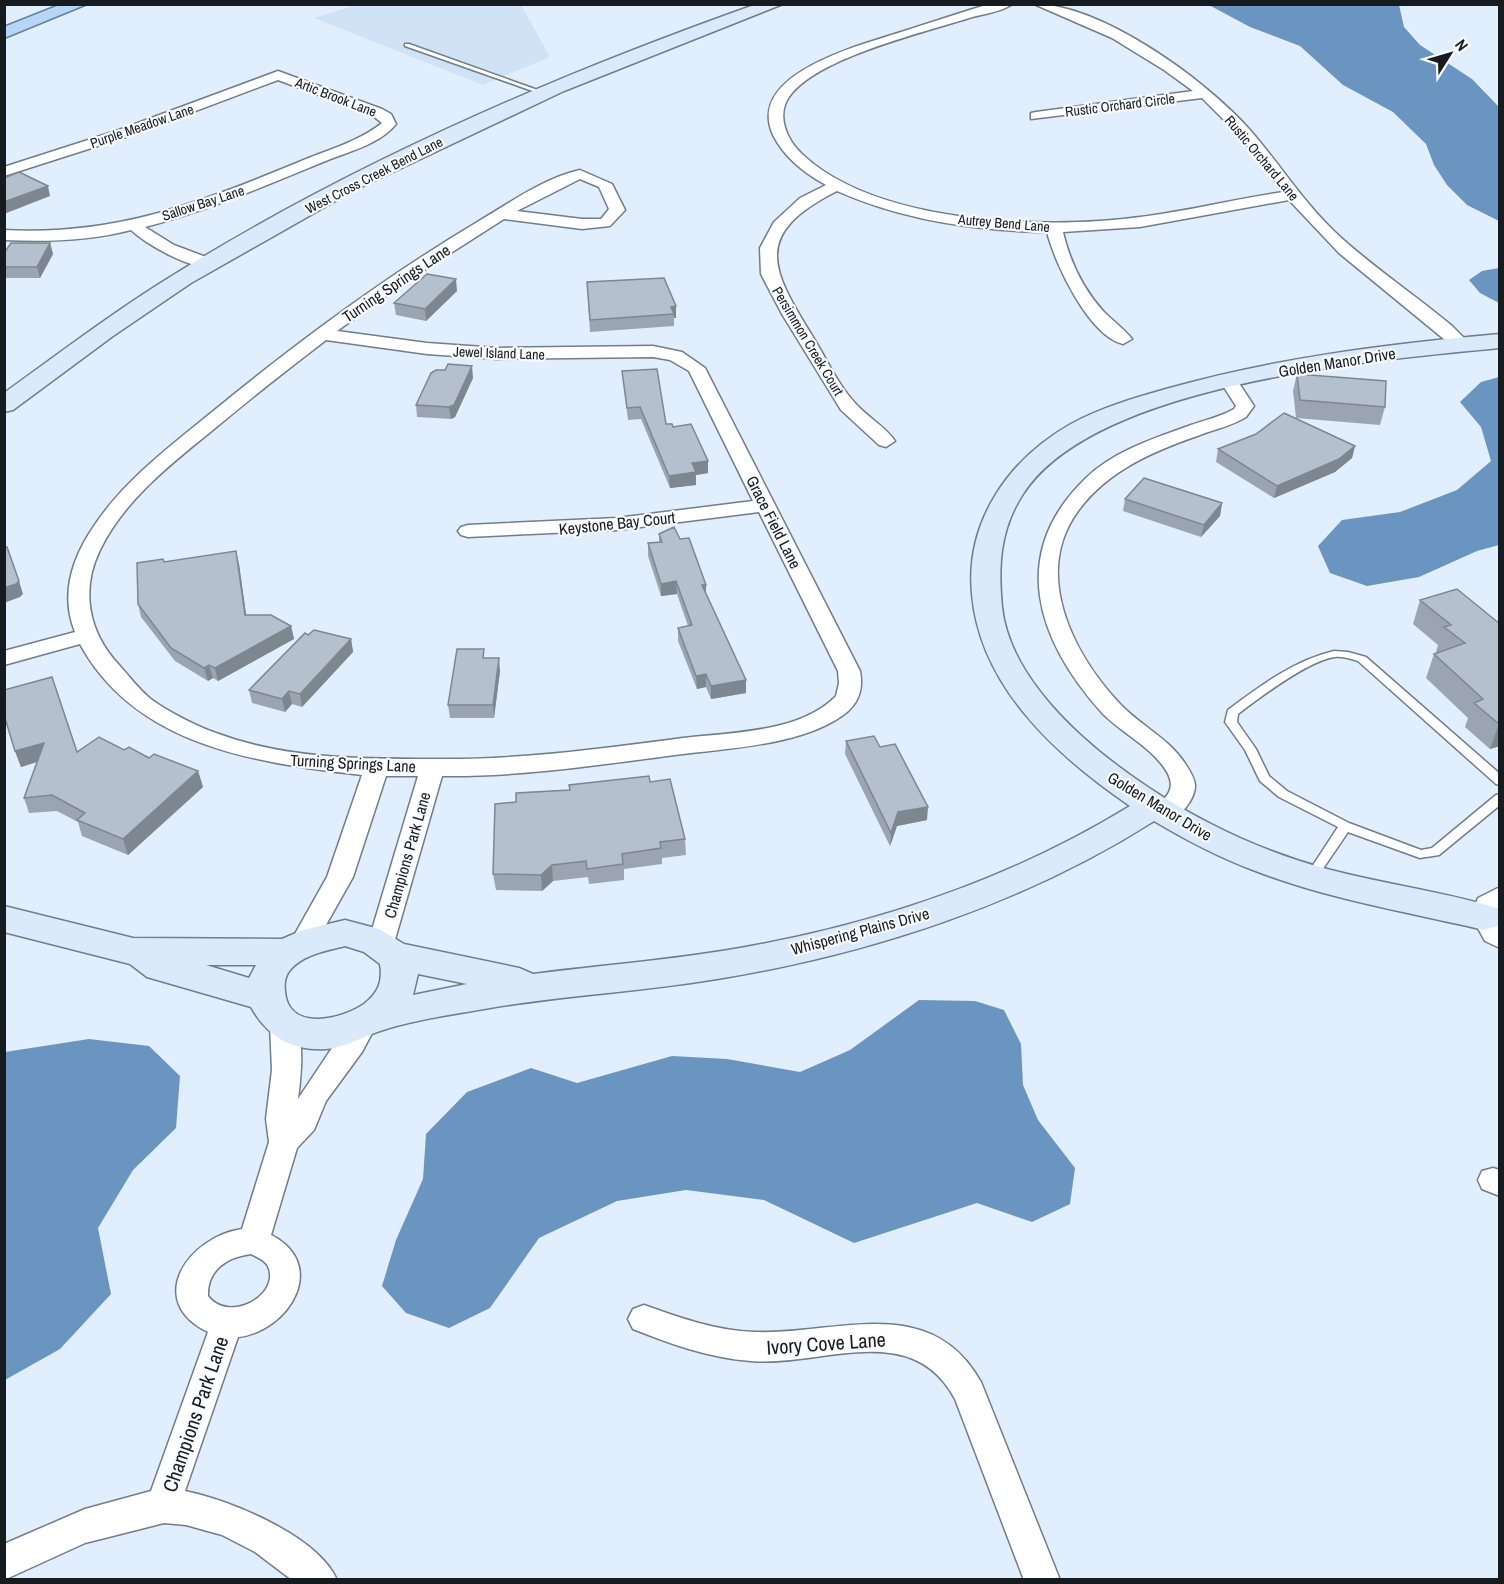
<svg xmlns="http://www.w3.org/2000/svg" width="1504" height="1584" font-family="'Archivo Narrow',sans-serif">
  <style>
    .built { fill: #d0e2f6 }
    .water { fill: #6b95c1 }
    .lines { fill: none; stroke-linecap: round; stroke-linejoin: round }
    .lane-casing { stroke: #717d89; stroke-width: 3 }
    .street-casing { stroke: #717d89; stroke-width: 3 }
    .secondary-casing { stroke: #717d89; stroke-width: 3 }
    .primary-casing { stroke: #5f82a6; stroke-width: 3 }
    .lane { fill: #fff; fill-rule: evenodd }
    .street { fill: #fff; fill-rule: evenodd }
    .secondary { fill: #dbeafa; fill-rule: evenodd }
    .primary { fill: #b7d6f5; fill-rule: evenodd }
    .wall { fill: #9ba5b1 }
    .shaded-wall { fill: #7e8690 }
    .building { fill: #b4c0ce; stroke: #7e8690; stroke-width: 1.5 }
    .labels { text-anchor: middle; dominant-baseline: central; stroke-width: 4.5; stroke-linejoin: round; paint-order: stroke }
    .far-street-label { font-size: 14px; fill: #161b20; stroke: #f8fafd }
    .street-label { font-size: 16px; fill: #161b20; stroke: #f8fafd }
    .near-street-label { font-size: 20px; fill: #161b20; stroke: #f8fafd }
  </style>
  <rect width="100%" height="100%" fill="#e1eefd"/>
  <path class="built" d="M357 5H521L550 57 483 85 314 18Z"/>
  <path class="water" d="M1209 5H1399L1404 27 1420 45 1472 79 1499 107V221L1467 205 1447 185 1434 165 1426 144 1393 112 1343 85 1300 46 1250 27Z
    M1499 268H1500L1499 303 1480 293 1469 280 1482 271Z
    M1499 377V545L1477 551 1419 577 1367 586 1330 573 1318 546 1342 520 1400 512 1457 490 1491 461 1481 427 1460 402 1481 382Z
    M919 1000 975 1001 1004 1010 1021 1044 1023 1085 1038 1120 1075 1168 1070 1204 1032 1222 977 1203 854 1243 764 1200 686 1190 617 1201 539 1238 490 1308 449 1328 406 1313 382 1286 396 1240 423 1179 426 1134 467 1092 531 1068 577 1083 672 1056 727 1059 800 1072 850 1050Z
    M89 1039 149 1046 180 1076 176 1128 133 1170 98 1228 111 1294 60 1349 5 1380V1052Z"/>
  <g class="lines">
    <defs>
      <path id="lane" d="M405 44H409L546 93 541 94 405 46Z
        M1334 651 1348 652 1366 657 1500 774V785L1496 784 1358 661C1351 659 1343 656 1335 657 1309 660 1259 698 1238 714L1237 722 1256 749 1269 776 1287 791 1349 823 1421 850 1432 848 1496 795 1500 794V805L1439 855 1420 858 1348 832 1316 879H1308L1306 876 1338 827 1279 797 1260 781 1245 750 1225 722 1228 710C1260 686 1295 660 1334 651Z"/>
      <path id="street" d="M989 4H1012C1002 12 982 14 969 18 922 33 816 58 789 97 776 116 787 140 802 154 876 224 1044 230 1140 217 1188 211 1235 199 1283 192L1241 137 1202 98 1031 119V113L1036 112 1193 91 1164 70 1112 38 1034 4C1102 4 1207 81 1250 130 1279 163 1303 202 1335 232 1371 266 1414 294 1452 326L1471 345 1468 349H1456L1339 253 1289 200 1140 227 1063 232C1070 262 1083 289 1104 312 1113 321 1124 329 1132 339L1123 344C1089 336 1055 264 1047 232 977 231 902 220 837 191 752 234 770 268 813 337 826 358 838 385 855 403 867 417 885 426 895 441L886 447 879 445 841 410 782 314 761 274 760 248 774 222 800 198 826 185C804 173 784 157 773 135 745 73 862 45 901 32 930 23 959 13 989 4Z
        M278 71 382 109 391 114 396 124C379 145 347 152 323 162 265 186 207 211 145 227L174 245 214 260 216 263 214 266C193 272 146 244 131 230 89 241 47 242 4 240V230C115 236 199 203 299 162 327 150 358 142 382 123L372 115 278 80 129 136 4 176V167L119 130Z
        M580 170 612 184 625 210 610 226 582 229 504 219 407 281 337 331 427 343 498 348 653 346 682 352 705 368 860 671C863 687 860 701 847 712 805 746 726 748 675 755 598 765 520 777 442 776L394 943 390 950 381 953 372 950 368 943 418 776H386L353 877 313 948 304 951 295 948 291 941 327 877 362 775C258 763 136 747 80 644L4 665V651L75 632C60 595 72 558 94 526 124 481 169 447 211 413 296 343 385 277 479 221 511 202 544 178 580 170ZM580 179 599 187 609 209 601 219H582L517 211ZM326 340 427 354 498 359 653 357 670 360 689 371 753 501 617 518 468 525 461 527 458 531 461 535 468 537 617 530 759 512 838 671 839 683 836 696C800 733 732 732 683 738 600 749 517 760 434 759 361 759 285 759 216 733 198 727 167 711 152 700 140 691 129 676 119 665 89 633 80 591 100 550 124 500 171 464 214 429 250 399 288 369 326 340Z
        M1229 376 1235 377 1254 406 1246 417C1232 426 1215 429 1200 435 1154 451 1108 470 1078 511 1032 574 1073 654 1120 704 1141 726 1170 739 1186 765 1190 771 1195 779 1195 786 1195 798 1181 819 1167 818 1160 818 1152 814 1145 812L1142 806 1145 800 1154 798 1163 800C1172 791 1173 783 1167 772 1152 747 1123 734 1103 714 1037 641 1007 554 1086 478 1114 451 1155 438 1191 425 1205 420 1220 417 1234 409L1236 406 1220 381Z
        M1500 887 1497 916 1500 948 1485 941 1471 916 1478 898Z
        M364 1012 374 1015 378 1022 362 1052 326 1101 314 1130 297 1148 271 1235C329 1264 290 1331 238 1337L185 1491C230 1500 318 1536 337 1580H292L255 1552 222 1535 186 1525 164 1523 85 1543 4 1580V1544L85 1509 151 1491 208 1332C144 1301 188 1237 242 1229L269 1142 266 1119 272 1070 270 1025 274 1018 284 1014 294 1018C305 1039 301 1076 298 1099L354 1015ZM251 1254C258 1258 267 1261 269 1269 278 1297 228 1323 208 1296 207 1270 227 1257 251 1254Z
        M1493 1168 1500 1170V1196L1482 1189 1478 1180 1482 1171Z
        M644 1305C680 1318 717 1331 755 1332 836 1335 930 1291 981 1382L1060 1580H1024L955 1399C912 1318 821 1367 751 1361 709 1358 671 1344 633 1329L628 1319 633 1309Z"/>
      <path id="secondary" d="M757 4H783L564 91 353 191 191 283 113 336 13 410 4 412V393C61 352 116 310 175 274 357 161 556 75 757 4Z
        M1500 334V348C1376 360 1095 383 1023 494 1000 529 998 566 1002 607 1012 700 1134 785 1211 824 1248 843 1286 858 1327 869 1383 884 1441 891 1497 908L1500 913 1497 926 1484 930C1407 912 1327 899 1253 870 1218 857 1186 840 1154 821 1025 903 873 953 723 978 643 992 563 995 484 1009 450 1015 413 1020 380 1031 364 1036 344 1048 326 1049 291 1051 267 1036 251 1007L147 977 130 964 4 932V906L133 938 282 939 303 930 345 920 379 929 404 944 519 968 533 974C596 966 659 961 722 951 865 928 1006 882 1130 806 1057 756 980 687 972 594 965 521 1009 459 1071 424 1100 408 1134 398 1166 389 1275 358 1387 344 1500 334ZM345 946 364 952 380 964C383 982 378 993 364 1004 341 1020 288 1032 285 991 284 983 285 976 290 970 304 954 326 951 345 946ZM206 965H256L249 978ZM418 974 467 984 413 995Z"/>
      <path id="primary" d="M62 4H87L4 38V27Z"/>
    </defs>
    <use href="#lane" class="lane-casing"/>
    <use href="#street" class="street-casing"/>
    <use href="#secondary" class="secondary-casing"/>
    <use href="#primary" class="primary-casing"/>
    <use href="#lane" class="lane"/>
    <use href="#street" class="street"/>
    <use href="#secondary" class="secondary"/>
    <use href="#primary" class="primary"/>
  </g>
  <path class="wall" d="M50 243 53 254 40 278H4V253Z
    M587 282 676 306V318H674V326L590 332Z
    M457 291 426 321 396 315 394 303Z
    M622 371 666 424 673 427 708 461V473L696 475V485L670 488 641 419 628 420Z
    M1297 374 1385 407 1380 425 1296 418 1293 391Z
    M473 378 455 417 451 419 417 417 416 405Z
    M1355 446 1352 458 1335 472 1274 498 1216 462 1218 449Z
    M1125 499 1222 503 1220 516 1201 537 1123 511Z
    M659 534 680 539 706 585V595L746 693 711 699 706 687 697 689 678 641V628L688 626 677 594 661 596 648 556V543L659 542Z
    M164 562 239 564 246 615 291 626 294 639 218 681 213 678 208 681 175 661 141 617 138 604Z
    M1420 600 1500 624V746L1490 749 1465 727 1468 718 1426 678 1434 654 1437 652H1436L1438 645 1413 624Z
    M308 635 351 639 353 652 302 707 292 704 285 712 252 703 249 690Z
    M485 658 500 671 494 718H450L448 705Z
    M846 741 880 747 927 820 897 826 890 846 845 754Z
    M124 750 198 771 203 787 128 855 82 836 78 822 57 811 29 813 24 798 37 762 21 767 15 751 77 752Z
    M650 782 685 839 686 855 662 858V864L624 869V880L589 884 588 877 553 881 542 891 496 890 493 874 516 802 570 790Z"/>
  <path class="shaded-wall" d="M48 186 50 196 4 214V202Z
    M50 243 53 254 40 278 37 267Z
    M456 279 457 291 426 321 425 309Z
    M676 306V318H674V314L671 307Z
    M472 366 473 378 455 417 451 419 449 407Z
    M1355 446 1352 458 1335 472 1274 498 1277 486Z
    M708 461V473L696 475V485L670 488 669 476 692 463Z
    M1222 503 1220 516 1201 537 1204 525Z
    M236 551 239 564 248 628 245 615Z
    M19 581 23 594 20 597 4 603V588Z
    M676 581 677 594 661 596V584Z
    M702 585H706V597Z
    M291 626 294 639 218 681 215 668Z
    M351 639 353 652 302 707 300 694Z
    M499 658 500 671 494 718 493 705Z
    M209 665 213 678 208 681 204 668Z
    M706 674V687L697 689 696 676Z
    M746 680V693L711 699V686Z
    M289 691 292 704 285 712 282 699Z
    M1499 724 1500 746 1490 749Z
    M44 743 49 758 21 767 15 751Z
    M198 771 203 787 128 855 123 839Z
    M928 807 927 820 897 826 890 846 891 833 898 812Z
    M552 865 553 881 542 891 541 875Z"/>
  <path class="building" d="M19 172 48 186 4 202V178Z
    M11 243H50L37 267H4V253Z
    M427 274 456 279 425 309 394 303Z
    M664 278 676 306 671 307 674 314 590 320 587 282Z
    M448 364 472 366 454 405 449 407 416 405 431 373 436 370H445Z
    M657 369 666 424H672L673 427 691 424 708 461 692 463 696 472 669 476 640 407 627 408 622 371Z
    M1297 374 1386 381 1385 407 1300 400Z
    M1284 413 1355 446 1339 459 1277 486 1218 449 1256 434Z
    M1144 478 1222 503 1204 525 1125 499Z
    M674 527 680 539 689 538 706 585H702L746 680 711 686 706 674 696 676 678 628 692 625 676 581 661 584 648 543 662 542 659 534Z
    M4 547H7L19 581 16 584 4 588Z
    M236 551 245 615H271L291 626 215 668 209 665 204 668 171 648 138 604 137 563 163 559 164 562Z
    M1457 589 1500 624 1499 724 1474 703 1483 699 1434 654 1465 643 1444 627 1451 625 1420 600Z
    M314 630 351 639 300 694 289 691 282 699 249 690 305 633 308 635Z
    M457 649H484L483 658H499L493 705H448Z
    M52 677 77 752 99 737 124 750 129 747 149 758 154 754 198 771 123 839 77 820 85 813 52 795 24 798 44 743 15 751 4 715V690Z
    M874 736 880 747 895 744 928 807 898 812 891 833 846 741Z
    M649 776 650 782 670 779 685 839 660 842 661 848 622 854 623 864 587 869 586 861 552 865 541 875 493 874 495 804 516 802V793L570 790 569 785Z"/>
  <g class="labels">
    <g class="far-street-label">
      <text transform="translate(336 97) rotate(21)">Artic Brook Lane</text>
      <text transform="translate(1120 105) rotate(-7)">Rustic Orchard Circle</text>
      <text transform="translate(142 126) rotate(-19)">Purple Meadow Lane</text>
      <text transform="translate(1262 158) rotate(50)">Rustic Orchard Lane</text>
      <text transform="translate(374 175) rotate(-27)">West Cross Creek Bend Lane</text>
      <text transform="translate(203 203) rotate(-18)">Sallow Bay Lane</text>
      <text transform="translate(1004 223) rotate(5)">Autrey Bend Lane</text>
      <text transform="translate(808 341) rotate(59)">Persimmon Creek Court</text>
      <text transform="translate(499 353) rotate(2)">Jewel Island Lane</text>
    </g>
    <g class="street-label">
      <text transform="translate(396 283) rotate(-34)">Turning Springs Lane</text>
      <text transform="translate(1337 362) rotate(-9)">Golden Manor Drive</text>
      <text transform="translate(774 522) rotate(63)">Grace Field Lane</text>
      <text transform="translate(617 523) rotate(-6)">Keystone Bay Court</text>
      <text transform="translate(353 763) rotate(3)">Turning Springs Lane</text>
      <text transform="translate(1160 806) rotate(31)">Golden Manor Drive</text>
      <text transform="translate(407 855) rotate(-74)">Champions Park Lane</text>
      <text transform="translate(860 931) rotate(-15)">Whispering Plains Drive</text>
    </g>
    <g class="near-street-label">
      <text transform="translate(826 1343) rotate(-4)">Ivory Cove Lane</text>
      <text transform="translate(195 1414) rotate(-71)">Champions Park Lane</text>
    </g>
  </g>
  <rect width="1504" height="1584" fill="none" stroke="#161b20" stroke-width="12"/>
  <g transform="translate(1450 54) rotate(53)" stroke="#f8fafd" stroke-width="4.5" paint-order="stroke">
  <path d="M0-4.5L10 22L0 15L-10 22Z" fill="#161b20"/>
  <text y="-9" font-size="16" font-weight="bold" text-anchor="middle" fill="#161b20">N</text>
  </g>
</svg>
